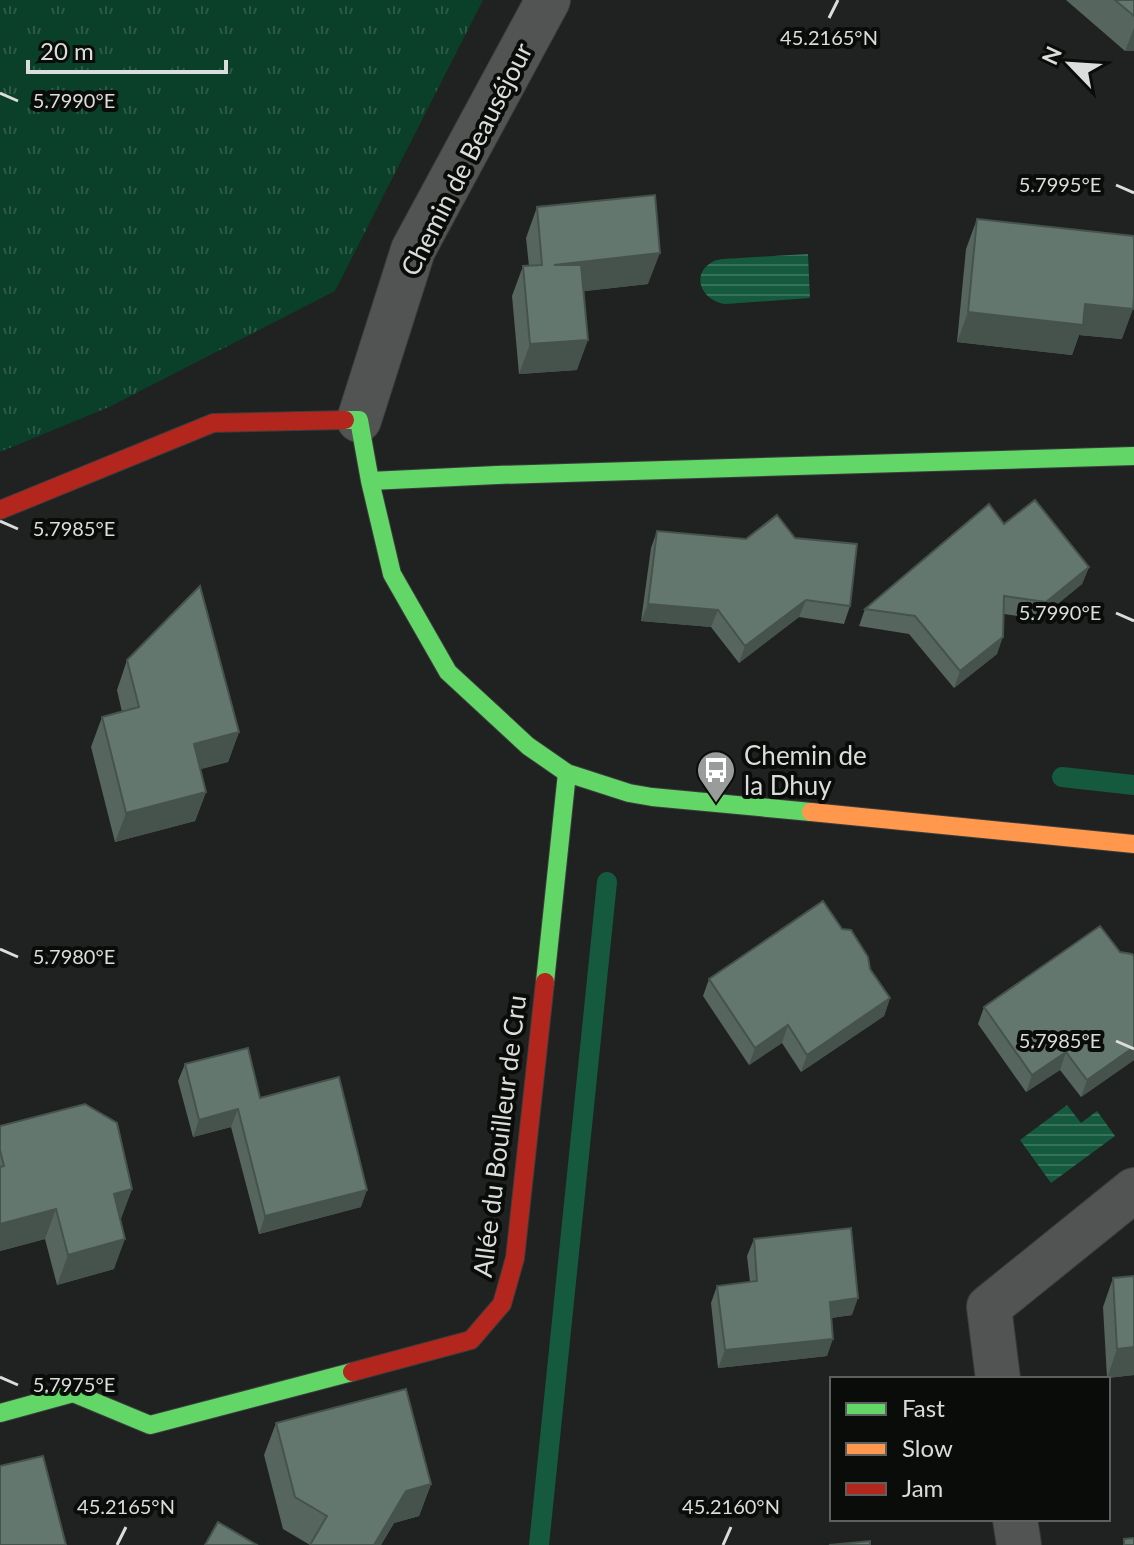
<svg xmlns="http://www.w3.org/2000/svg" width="1134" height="1545" font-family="Lato,sans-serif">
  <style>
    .grass { fill: url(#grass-tufts) }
    .water { fill: url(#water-rules) }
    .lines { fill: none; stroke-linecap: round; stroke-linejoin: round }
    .stream { stroke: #155a3e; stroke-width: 20 }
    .street-casing { stroke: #3b3d3c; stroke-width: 46 }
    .fast-casing { stroke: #3b3d3c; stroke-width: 20 }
    .slow-casing { stroke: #3b3d3c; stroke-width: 20 }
    .jam-casing { stroke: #3b3d3c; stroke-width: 20 }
    .street { stroke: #525453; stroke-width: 44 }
    .fast { stroke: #63d668; stroke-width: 18 }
    .slow { stroke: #ff974d; stroke-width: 18 }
    .jam { stroke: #b3261e; stroke-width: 18 }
    .wall { fill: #56665f }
    .shaded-wall { fill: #46534d }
    .building { fill: #64776e; stroke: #46534d; stroke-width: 2 }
    .ticks { fill: none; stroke: #dadddb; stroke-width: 3 }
    .labels { text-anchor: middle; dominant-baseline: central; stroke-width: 8; stroke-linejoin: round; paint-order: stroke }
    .street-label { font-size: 26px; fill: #dadddb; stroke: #0a0c0a }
    .poi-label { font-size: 26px; fill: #dadddb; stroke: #0a0c0a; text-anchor: start }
    .ticks-label { font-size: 20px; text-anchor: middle; fill: #dadddb; stroke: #0a0c0a; stroke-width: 8; stroke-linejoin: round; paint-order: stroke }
  </style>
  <defs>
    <pattern id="grass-tufts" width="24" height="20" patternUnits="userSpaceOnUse" patternTransform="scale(2)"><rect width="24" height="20" fill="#0a3f2a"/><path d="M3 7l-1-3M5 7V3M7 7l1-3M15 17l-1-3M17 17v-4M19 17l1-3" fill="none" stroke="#2d5a48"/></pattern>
    <pattern id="water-rules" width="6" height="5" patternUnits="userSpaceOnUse" patternTransform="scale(2)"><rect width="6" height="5" fill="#155a3e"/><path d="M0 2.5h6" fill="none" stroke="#367159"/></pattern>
  </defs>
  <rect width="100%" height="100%" fill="#1f2220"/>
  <path class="grass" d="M0 0H483L335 291 109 407 0 452Z"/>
  <path class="water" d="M808 254 810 298 725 304C700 300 690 273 714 261 721 258 732 259 739 258 762 257 785 255 808 254Z
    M1067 1105 1081 1123 1097 1111 1115 1136 1051 1183 1020 1140Z"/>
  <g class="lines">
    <path class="stream" d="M1062 777 1134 785
      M539 1545 607 882"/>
    <defs>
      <path id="street" d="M359 420 413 250 548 0
        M998 1379 989 1307 1134 1190
        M1015 1519 1019 1545"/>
      <path id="fast" d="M345 420H359L370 481 392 574 448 672 528 746 567 773 629 793 652 797 811 812
        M370 481 497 475 1134 456
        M545 982 567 773
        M0 1413 73 1393 150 1425 352 1372"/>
      <path id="slow" d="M811 812 1134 844"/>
      <path id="jam" d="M0 510 213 423 345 420
        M352 1372 471 1340 502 1304 515 1258 545 982"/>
    </defs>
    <use href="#street" class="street-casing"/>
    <use href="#fast" class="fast-casing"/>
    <use href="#slow" class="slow-casing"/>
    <use href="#jam" class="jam-casing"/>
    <use href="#street" class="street"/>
    <use href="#fast" class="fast"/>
    <use href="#slow" class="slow"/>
    <use href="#jam" class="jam"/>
  </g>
  <path class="wall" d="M1066 0H1134V51H1125Z
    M537 207 648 284 583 291 577 370 519 374 512 296 523 266H529L526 238Z
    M977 219 1122 339 1079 335 1072 355 957 342 966 249Z
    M1004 524 1089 567 1082 584 1039 619 1004 614 997 654 954 688 909 634 859 626 865 609Z
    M657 531 850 606 844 624 799 617 739 663 711 627 641 621 651 548Z
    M127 660 239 732 228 762 200 769 206 792 195 821 115 842 91 747 102 717 122 712 117 690Z
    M1120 952 1134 956V1060L1081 1097 1060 1070 1026 1092 978 1024 984 1007Z
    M870 969 890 998 884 1016 801 1072 782 1043 749 1065 703 996 709 979Z
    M185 1064 260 1098 361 1207 259 1234 231 1127 193 1137 178 1081Z
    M0 1126 132 1189 120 1220 114 1269 57 1285 45 1239 0 1251Z
    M754 1239 852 1315 831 1318 827 1356 718 1368 711 1303 717 1286 750 1282 747 1256Z
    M1113 1278 1134 1375 1107 1378 1103 1307Z
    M276 1423 431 1484 419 1516 394 1523 381 1545H310L283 1529 264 1455Z"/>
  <path class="shaded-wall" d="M1134 28V51H1125Z
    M660 253 648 284 543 296 554 265Z
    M1085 304 1133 309 1122 339 1079 335 1072 355 957 342 968 312Z
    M588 340 577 370 519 374 530 344Z
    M1089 567 1082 584 1039 619 1046 602Z
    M806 600 799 617 739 663 745 646Z
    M648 604 718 610 711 627 641 621Z
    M1003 637 997 654 954 688 960 671Z
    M239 732 228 762 183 774 194 744Z
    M206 792 195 821 115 842 126 813Z
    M890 998 884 1016 801 1072 807 1055Z
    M788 1025 782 1043 749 1065 755 1048Z
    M1134 1047V1060L1081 1097 1087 1080Z
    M1066 1052 1060 1070 1026 1092 1032 1075Z
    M238 1109 231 1127 193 1137 199 1120Z
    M132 1189 121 1219 104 1224 114 1194Z
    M367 1190 361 1207 259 1234 265 1216Z
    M56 1209 45 1239 0 1251V1224Z
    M125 1239 114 1269 57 1285 68 1255Z
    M858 1298 852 1315 823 1319 830 1302Z
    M833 1339 827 1356 718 1368 725 1350Z
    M1134 1347V1375L1107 1378 1117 1349Z
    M431 1484 419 1516 394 1523 381 1545H374L406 1491Z"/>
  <path class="building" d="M1115 0H1134V16Z
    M655 195 660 253 554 265H581L588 340 530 344 523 266 542 265 537 207Z
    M977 219 1134 236V296L1133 309 1085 304 1083 325 968 312Z
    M1035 500 1089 567 1046 602 1004 596 1003 637 960 671 915 616 865 609 989 504 1004 524Z
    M777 515 795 538 857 544 850 606 806 600 745 646 718 610 648 604 657 531 746 539Z
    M200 586 239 732 194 744 206 792 126 813 102 717 139 707 127 660Z
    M823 901 842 929 851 930 868 957 870 969 890 998 807 1055 788 1025 755 1048 709 979Z
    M1100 926 1120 952 1132 954 1134 956V1047L1087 1080 1066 1052 1032 1075 984 1007Z
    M248 1048 260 1098 339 1077 367 1190 265 1216 238 1109 199 1120 185 1064Z
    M85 1104 117 1123 132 1189 114 1194 125 1239 68 1255 56 1209 0 1224V1167L4 1166 0 1150V1126Z
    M851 1228 858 1298 830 1302 833 1339 725 1350 717 1286 757 1281 754 1239Z
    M1134 1276V1347L1117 1349 1113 1278Z
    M406 1389 431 1484 406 1491 374 1545H310L327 1516 295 1497 276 1423Z
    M43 1456 66 1545H0V1466Z
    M218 1522 257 1545H205Z
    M1134 1538V1545H1124V1539Z
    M870 1541V1545H829Z"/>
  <path class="ticks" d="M829 18 838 0M0 93 18 101M1116 185 1134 193M0 521 18 529M1116 613 1134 621M0 949 18 957M1116 1041 1134 1049M0 1377 18 1385M117 1545 126 1527M723 1545 731 1527"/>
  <defs>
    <symbol id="bus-pin" viewBox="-11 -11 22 30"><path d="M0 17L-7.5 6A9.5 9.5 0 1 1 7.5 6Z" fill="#999c9a" stroke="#0a0c0a"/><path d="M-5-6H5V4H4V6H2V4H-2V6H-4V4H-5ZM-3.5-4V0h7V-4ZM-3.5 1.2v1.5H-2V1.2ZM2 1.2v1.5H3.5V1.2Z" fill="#fff"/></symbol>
  </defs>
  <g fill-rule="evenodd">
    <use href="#bus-pin" x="694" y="748" width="44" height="60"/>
  </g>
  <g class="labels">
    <g class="street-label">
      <text transform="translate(466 159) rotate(-63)">Chemin de Beauséjour</text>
      <text transform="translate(499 1136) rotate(-83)">Allée du Bouilleur de Cru</text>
    </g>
    <g class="poi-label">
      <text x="744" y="755">Chemin de<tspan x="744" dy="30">la Dhuy</tspan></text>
    </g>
  </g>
  <g class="ticks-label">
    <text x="829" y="45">45.2165°N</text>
    <text x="74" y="108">5.7990°E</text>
    <text x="1060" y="192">5.7995°E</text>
    <text x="74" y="536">5.7985°E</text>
    <text x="1060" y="620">5.7990°E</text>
    <text x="74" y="964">5.7980°E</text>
    <text x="1060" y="1048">5.7985°E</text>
    <text x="74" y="1392">5.7975°E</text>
    <text x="126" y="1514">45.2165°N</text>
    <text x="731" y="1514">45.2160°N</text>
  </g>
  <rect x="830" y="1377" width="280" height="144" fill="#0a0c0a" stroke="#5d605e" stroke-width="2"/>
  <rect x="846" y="1403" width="40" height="12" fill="#63d668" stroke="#5d605e" stroke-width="2"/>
  <text x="902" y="1417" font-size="24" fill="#dadddb">Fast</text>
  <rect x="846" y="1443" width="40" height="12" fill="#ff974d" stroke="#5d605e" stroke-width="2"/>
  <text x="902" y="1457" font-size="24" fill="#dadddb">Slow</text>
  <rect x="846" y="1483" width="40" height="12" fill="#b3261e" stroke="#5d605e" stroke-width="2"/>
  <text x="902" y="1497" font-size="24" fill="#dadddb">Jam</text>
  <g transform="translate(1070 64) rotate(295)" stroke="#0a0c0a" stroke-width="6" paint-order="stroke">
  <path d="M0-6L14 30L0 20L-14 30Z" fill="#dadddb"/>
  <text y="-12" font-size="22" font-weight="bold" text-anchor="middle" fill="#dadddb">N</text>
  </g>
  <path d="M28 60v12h198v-12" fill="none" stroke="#dadddb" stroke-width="4"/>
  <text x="40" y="60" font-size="24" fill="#dadddb" stroke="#0a0c0a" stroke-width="6" paint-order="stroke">20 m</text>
</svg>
